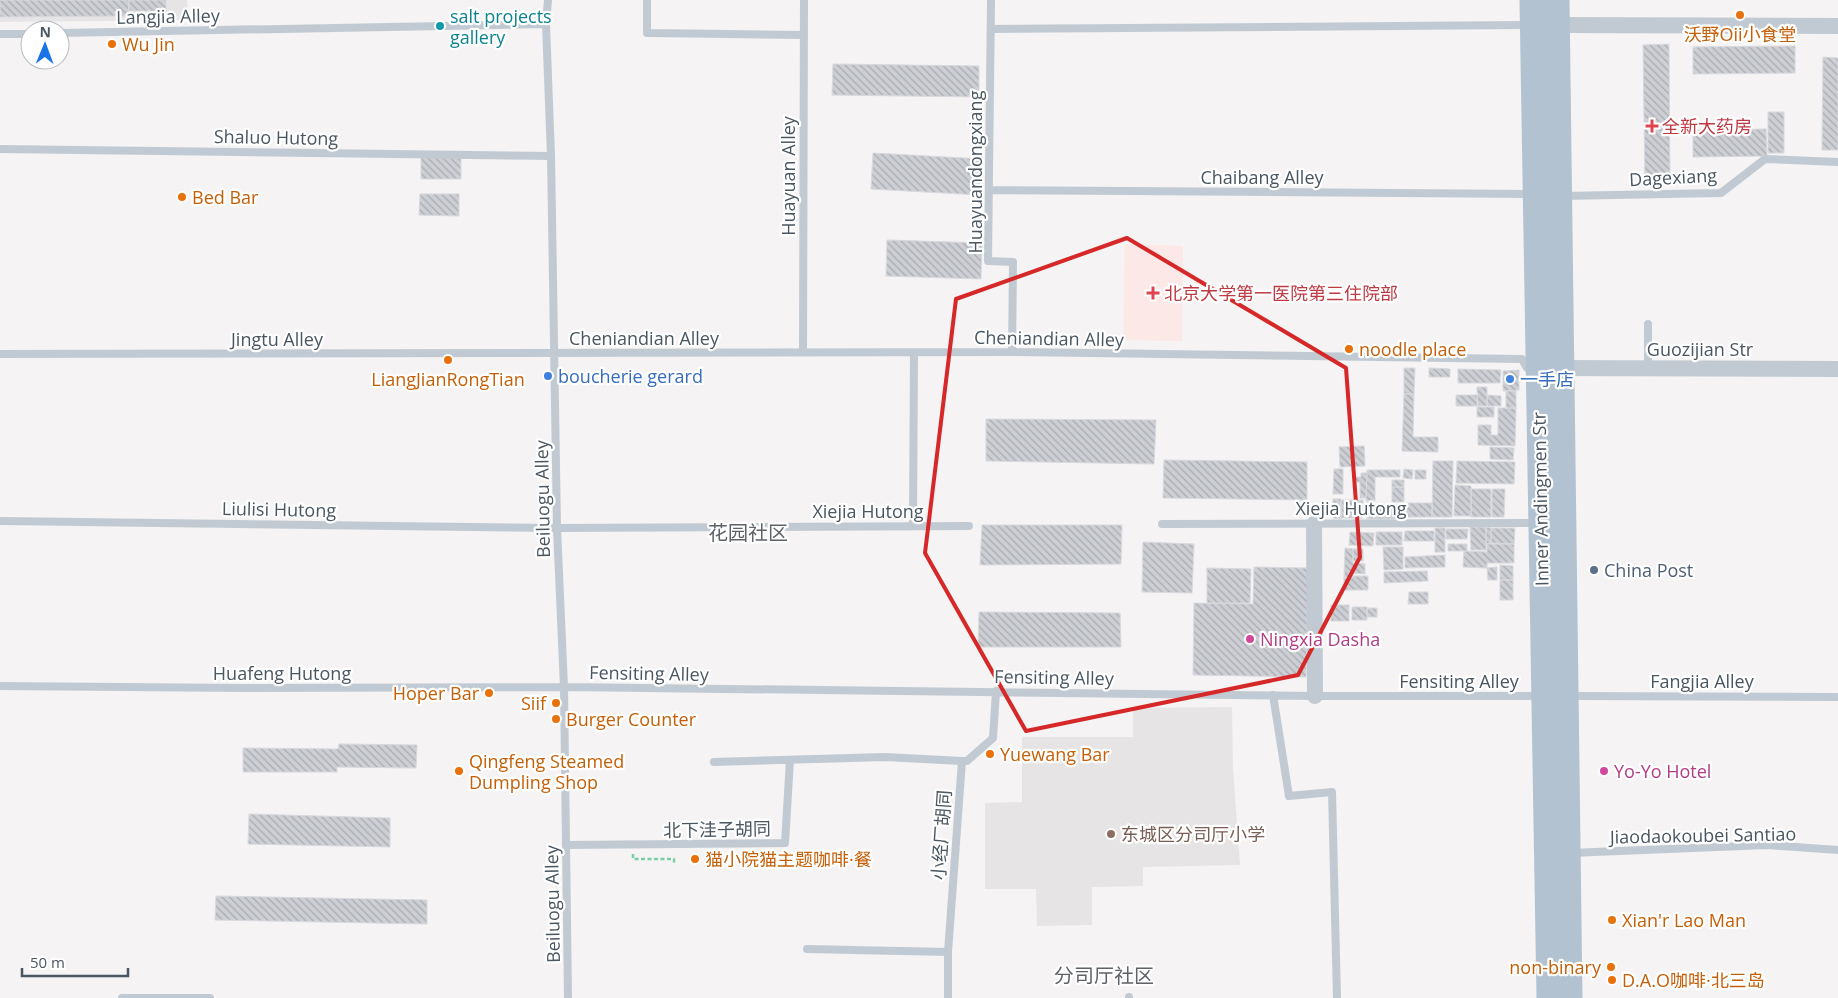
<svg xmlns="http://www.w3.org/2000/svg" width="1838" height="998" font-family="'Open Sans','Noto Sans SC',sans-serif">
  <style>
    .education { fill: #e6e4e5 }
    .medical { fill: #fce8e6 }
    .building { fill: url(#building-back-hatch); stroke: #d7d9de }
    .lines { fill: none; stroke-linecap: round; stroke-linejoin: round }
    .path { stroke: #7ad0a6; stroke-width: 2.5; stroke-dasharray: 4 2.5; stroke-linecap: butt }
    .lane { stroke: #c1cad2; stroke-width: 8 }
    .street { stroke: #c1cad2; stroke-width: 16 }
    .primary { stroke: #b3c2d1; stroke-width: 25 }
    .marked { fill: none; stroke: #d62828; stroke-width: 4; stroke-linejoin: round }
    .food-dot { fill: #e8710a; stroke: #fff; stroke-width: 2 }
    .culture-dot { fill: #0f9aa8; stroke: #fff; stroke-width: 2 }
    .health-dot { fill: #e0444e; stroke: #fff; stroke-width: 2 }
    .shop-dot { fill: #3f7fe0; stroke: #fff; stroke-width: 2 }
    .service-dot { fill: #5c6f8a; stroke: #fff; stroke-width: 2 }
    .hotel-dot { fill: #d1479c; stroke: #fff; stroke-width: 2 }
    .education-dot { fill: #8d6e63; stroke: #fff; stroke-width: 2 }
    .labels { text-anchor: middle; dominant-baseline: central; stroke-width: 4.5; stroke-linejoin: round; paint-order: stroke }
    .street-label { font-size: 18px; fill: #4a5661; stroke: #fff }
    .culture-label { font-size: 18px; fill: #0d838f; stroke: #fff; text-anchor: start }
    .food-label { font-size: 18px; fill: #c56008; stroke: #fff; text-anchor: start }
    .health-label { font-size: 18px; fill: #be3a42; stroke: #fff; text-anchor: start }
    .shop-label { font-size: 18px; fill: #366cbe; stroke: #fff; text-anchor: start }
    .service-label { font-size: 18px; fill: #4e5e75; stroke: #fff; text-anchor: start }
    .hotel-label { font-size: 18px; fill: #b23c85; stroke: #fff; text-anchor: start }
    .education-label { font-size: 18px; fill: #785e54; stroke: #fff; text-anchor: start }
    .quarter-label { font-size: 20px; fill: #5f6368; stroke: #fff }
  </style>
  <defs>
    <pattern id="building-back-hatch" width="6" height="6" patternUnits="userSpaceOnUse" patternTransform="scale(1.25)"><rect width="6" height="6" fill="#cdcfd5"/><path d="M-1 5l2 2M0 0l6 6M5-1l2 2" fill="none" stroke="#a8abb0"/></pattern>
  </defs>
  <rect width="100%" height="100%" fill="#f5f3f3"/>
  <path class="education" d="M0 0H187L188 20 0 22Z
    M1232 707 1233 768 1240 865 1143 867V886L1092 887V925L1037 926 1036 889H985V803L1022 802V737H1133V708Z"/>
  <path class="medical" d="M1125 244 1183 246 1182 341 1123 340Z"/>
  <path class="building" d="M0 0H129L128 16 0 17Z
    M129 0H166V11H129Z
    M1669 44 1670 184 1645 185 1643 45Z
    M1795 46V73L1693 74V47Z
    M1823 57 1838 58V150H1822Z
    M833 64 979 66V97L832 95Z
    M1768 112H1784V153H1768Z
    M1766 129 1767 156 1693 157V130Z
    M873 153 982 159 980 195 871 189Z
    M421 157 461 158V179H421Z
    M420 194H459V216L419 215Z
    M887 240 982 243 981 279 886 276Z
    M1404 368H1415L1414 394H1404Z
    M1429 368 1450 369V377H1429Z
    M1458 369 1501 370 1500 383H1458Z
    M1519 370V390L1503 391V371Z
    M1477 387H1487V406H1478Z
    M1506 391H1516V408H1506Z
    M1404 394H1414L1413 437H1438V452L1402 451Z
    M1456 395H1477V406H1456Z
    M1487 395 1501 396V406H1487Z
    M1477 407H1494V417H1477Z
    M1498 408H1516L1515 446 1478 445V425H1491V435H1498Z
    M986 419 1156 420 1154 464 986 461Z
    M1364 446 1365 466 1340 467 1339 447Z
    M1490 447 1514 448 1513 460 1490 459Z
    M1164 460 1307 462V500L1163 498Z
    M1433 461H1453L1452 517H1432Z
    M1457 461 1515 462 1514 484 1456 483Z
    M1334 469H1343V494H1333Z
    M1404 469 1413 470 1412 479 1403 478Z
    M1367 470H1400V477H1375V501H1366Z
    M1415 470H1426V479H1415Z
    M1361 473H1367L1366 498H1360V482H1354V477H1361Z
    M1392 480H1404V487H1392Z
    M1455 485 1471 486V516H1454Z
    M1392 487H1404V502H1392Z
    M1471 489H1491V517H1471Z
    M1492 489H1505L1504 517H1492Z
    M1333 499H1341V519L1333 518Z
    M1341 500H1363V518H1341Z
    M1367 502 1374 503V519H1367Z
    M1406 503H1432V517H1407Z
    M1374 505 1401 507 1400 519H1374Z
    M1401 507H1406V519H1400Z
    M982 525H1122L1121 564 980 565Z
    M1470 527H1486V550H1471Z
    M1486 527 1491 528V543L1486 544Z
    M1435 528H1445V552H1435Z
    M1491 528H1515L1514 544 1491 543Z
    M1446 529H1468L1467 539H1446Z
    M1405 531H1434V541H1404Z
    M1350 532 1374 533 1373 546 1349 545Z
    M1376 532H1402V545H1376Z
    M1143 542 1194 544 1192 593 1142 592Z
    M1448 544H1467V551H1448Z
    M1487 544H1514V563H1487V568L1463 567 1464 551 1487 552Z
    M1383 547H1403V569L1384 570Z
    M1345 548 1353 549V563L1365 564V574L1352 573V578H1344Z
    M1353 549H1363V561H1353Z
    M1445 555V567L1405 568V557Z
    M1500 565 1513 566V580H1500Z
    M1254 567 1308 568 1306 677 1193 675 1194 603 1253 604Z
    M1497 567V580H1488L1487 568Z
    M1207 568 1251 569 1250 603H1207Z
    M1427 571 1428 581 1384 583V572Z
    M1352 576H1368V590H1344V578H1352Z
    M1500 580H1513V600H1500Z
    M1409 592H1428V604H1408Z
    M1331 605H1349V621H1331Z
    M1352 607H1367V620H1352Z
    M1367 608H1377V617H1367Z
    M979 612 1120 613 1121 647H978Z
    M339 744 417 745 416 768 337 767V772H243V748L338 749Z
    M249 814 390 818V847L248 844Z
    M216 896 427 900V924L215 920Z"/>
  <g class="lines">
    <path class="path" d="M633 854V859H674V863"/>
    <path class="lane" d="M548 0 546 24 551 156 557 528 564 687 568 998
      M647 0V33L803 35
      M991 0 988 261 1013 262 1012 352
      M991 29 1529 25
      M60 33 546 24
      M0 34H30
      M0 149 551 156
      M989 190 1532 194
      M1562 196 1721 193 1765 159 1838 162
      M1648 324V368
      M803 352 804 0
      M0 354 1012 352 1522 359 1527 368H1533
      M0 521 557 528 969 526
      M1162 524 1539 523
      M913 526 914 352
      M0 686 243 688 564 687 1315 696H1540
      M1273 695 1289 796 1332 792 1337 998
      M1570 696 1838 697
      M714 762 885 757 962 761
      M566 845 785 843 790 760
      M1570 853 1767 845 1838 850
      M807 949 948 952
      M1129 997V998
      M122 998H210
      M948 998V952L962 761H967L993 738 996 691"/>
    <path class="street" d="M1558 25 1838 26
      M1553 368 1838 369
      M1314 524 1315 696"/>
    <path class="primary" d="M1532 0 1549 998
      M1557 0 1570 998"/>
  </g>
  <path class="marked" d="M1127 238 1346 368 1360 557 1298 675 1026 731 925 553 956 299Z"/>
  <g class="food-dot">
    <circle cx="1740" cy="15" r="5"/>
    <circle cx="112" cy="44" r="5"/>
    <circle cx="182" cy="197" r="5"/>
    <circle cx="1349" cy="349" r="5"/>
    <circle cx="448" cy="360" r="5"/>
    <circle cx="489" cy="693" r="5"/>
    <circle cx="556" cy="703" r="5"/>
    <circle cx="556" cy="719" r="5"/>
    <circle cx="990" cy="754" r="5"/>
    <circle cx="459" cy="771" r="5"/>
    <circle cx="695" cy="859" r="5"/>
    <circle cx="1612" cy="920" r="5"/>
    <circle cx="1611" cy="967" r="5"/>
    <circle cx="1612" cy="980" r="5"/>
  </g>
  <circle class="culture-dot" cx="440" cy="26" r="5"/>
  <g class="health-dot">
    <path d="M1649.5 118.5h5v5h5v5h-5v5h-5v-5h-5v-5h5z"/>
    <path d="M1150.5 285.5h5v5h5v5h-5v5h-5v-5h-5v-5h5z"/>
  </g>
  <g class="shop-dot">
    <circle cx="548" cy="376" r="5"/>
    <circle cx="1510" cy="379" r="5"/>
  </g>
  <circle class="service-dot" cx="1594" cy="570" r="5"/>
  <g class="hotel-dot">
    <circle cx="1250" cy="639" r="5"/>
    <circle cx="1604" cy="771" r="5"/>
  </g>
  <circle class="education-dot" cx="1111" cy="834" r="5"/>
  <g class="labels">
    <g class="street-label">
      <text transform="translate(168 16) rotate(-1)">Langjia Alley</text>
      <text transform="translate(276 137) rotate(1)">Shaluo Hutong</text>
      <text transform="translate(975 172) rotate(-90)">Huayuandongxiang</text>
      <text transform="translate(788 176) rotate(-90)">Huayuan Alley</text>
      <text x="1262" y="177">Chaibang Alley</text>
      <text transform="translate(1673 177) rotate(-3)">Dagexiang</text>
      <text x="644" y="338">Cheniandian Alley</text>
      <text transform="translate(1049 338) rotate(1)">Cheniandian Alley</text>
      <text x="277" y="339">Jingtu Alley</text>
      <text x="1700" y="349">Guozijian Str</text>
      <text transform="translate(542 499) rotate(-91)">Beiluogu Alley</text>
      <text transform="translate(1540 499) rotate(-91)">Inner Andingmen Str</text>
      <text x="1351" y="508">Xiejia Hutong</text>
      <text transform="translate(279 509) rotate(1)">Liulisi Hutong</text>
      <text x="868" y="511">Xiejia Hutong</text>
      <text x="282" y="673">Huafeng Hutong</text>
      <text transform="translate(649 673) rotate(1)">Fensiting Alley</text>
      <text transform="translate(1054 677) rotate(1)">Fensiting Alley</text>
      <text x="1459" y="681">Fensiting Alley</text>
      <text x="1702" y="681">Fangjia Alley</text>
      <text transform="translate(717 829) rotate(-1)">北下洼子胡同</text>
      <text transform="translate(941 835) rotate(-86)">小经厂胡同</text>
      <text transform="translate(1703 835) rotate(-1)">Jiaodaokoubei Santiao</text>
      <text transform="translate(552 904) rotate(-91)">Beiluogu Alley</text>
    </g>
    <g class="culture-label">
      <text x="450" y="16">salt projects<tspan x="450" dy="21">gallery</tspan></text>
    </g>
    <g class="food-label">
      <text x="1740" y="34" text-anchor="middle">沃野Oii小食堂</text>
      <text x="122" y="44">Wu Jin</text>
      <text x="192" y="197">Bed Bar</text>
      <text x="1359" y="349">noodle place</text>
      <text x="448" y="379" text-anchor="middle">LiangJianRongTian</text>
      <text x="479" y="693" text-anchor="end">Hoper Bar</text>
      <text x="546" y="703" text-anchor="end">Siif</text>
      <text x="566" y="719">Burger Counter</text>
      <text x="1000" y="754">Yuewang Bar</text>
      <text x="469" y="761">Qingfeng Steamed<tspan x="469" dy="21">Dumpling Shop</tspan></text>
      <text x="705" y="859">猫小院猫主题咖啡·餐</text>
      <text x="1622" y="920">Xian'r Lao Man</text>
      <text x="1601" y="967" text-anchor="end">non-binary</text>
      <text x="1622" y="980">D.A.O咖啡·北三岛</text>
    </g>
    <g class="health-label">
      <text x="1662" y="126">全新大药房</text>
      <text x="1164" y="293">北京大学第一医院第三住院部</text>
    </g>
    <g class="shop-label">
      <text x="558" y="376">boucherie gerard</text>
      <text x="1520" y="379">一手店</text>
    </g>
    <g class="service-label">
      <text x="1604" y="570">China Post</text>
    </g>
    <g class="hotel-label">
      <text x="1260" y="639">Ningxia Dasha</text>
      <text x="1614" y="771">Yo-Yo Hotel</text>
    </g>
    <g class="education-label">
      <text x="1121" y="834">东城区分司厅小学</text>
    </g>
    <g class="quarter-label">
      <text x="748" y="532">花园社区</text>
      <text x="1104" y="975">分司厅社区</text>
    </g>
  </g>
  <g transform="translate(45 45) rotate(1)"><circle r="24" fill="#ffffff" stroke="#b7bbc0"/>
  <path d="M0-4L9 19L0 12L-9 19Z" fill="#1a73e8"/>
  <text y="-8" font-size="14" font-weight="bold" text-anchor="middle" fill="#4a5661">N</text>
  </g>
  <path d="M22 968v8h106v-8" fill="none" stroke="#4a5661" stroke-width="2.5"/>
  <text x="30" y="968" font-size="15" fill="#4a5661" stroke="#ffffff" stroke-width="4" paint-order="stroke">50 m</text>
</svg>
